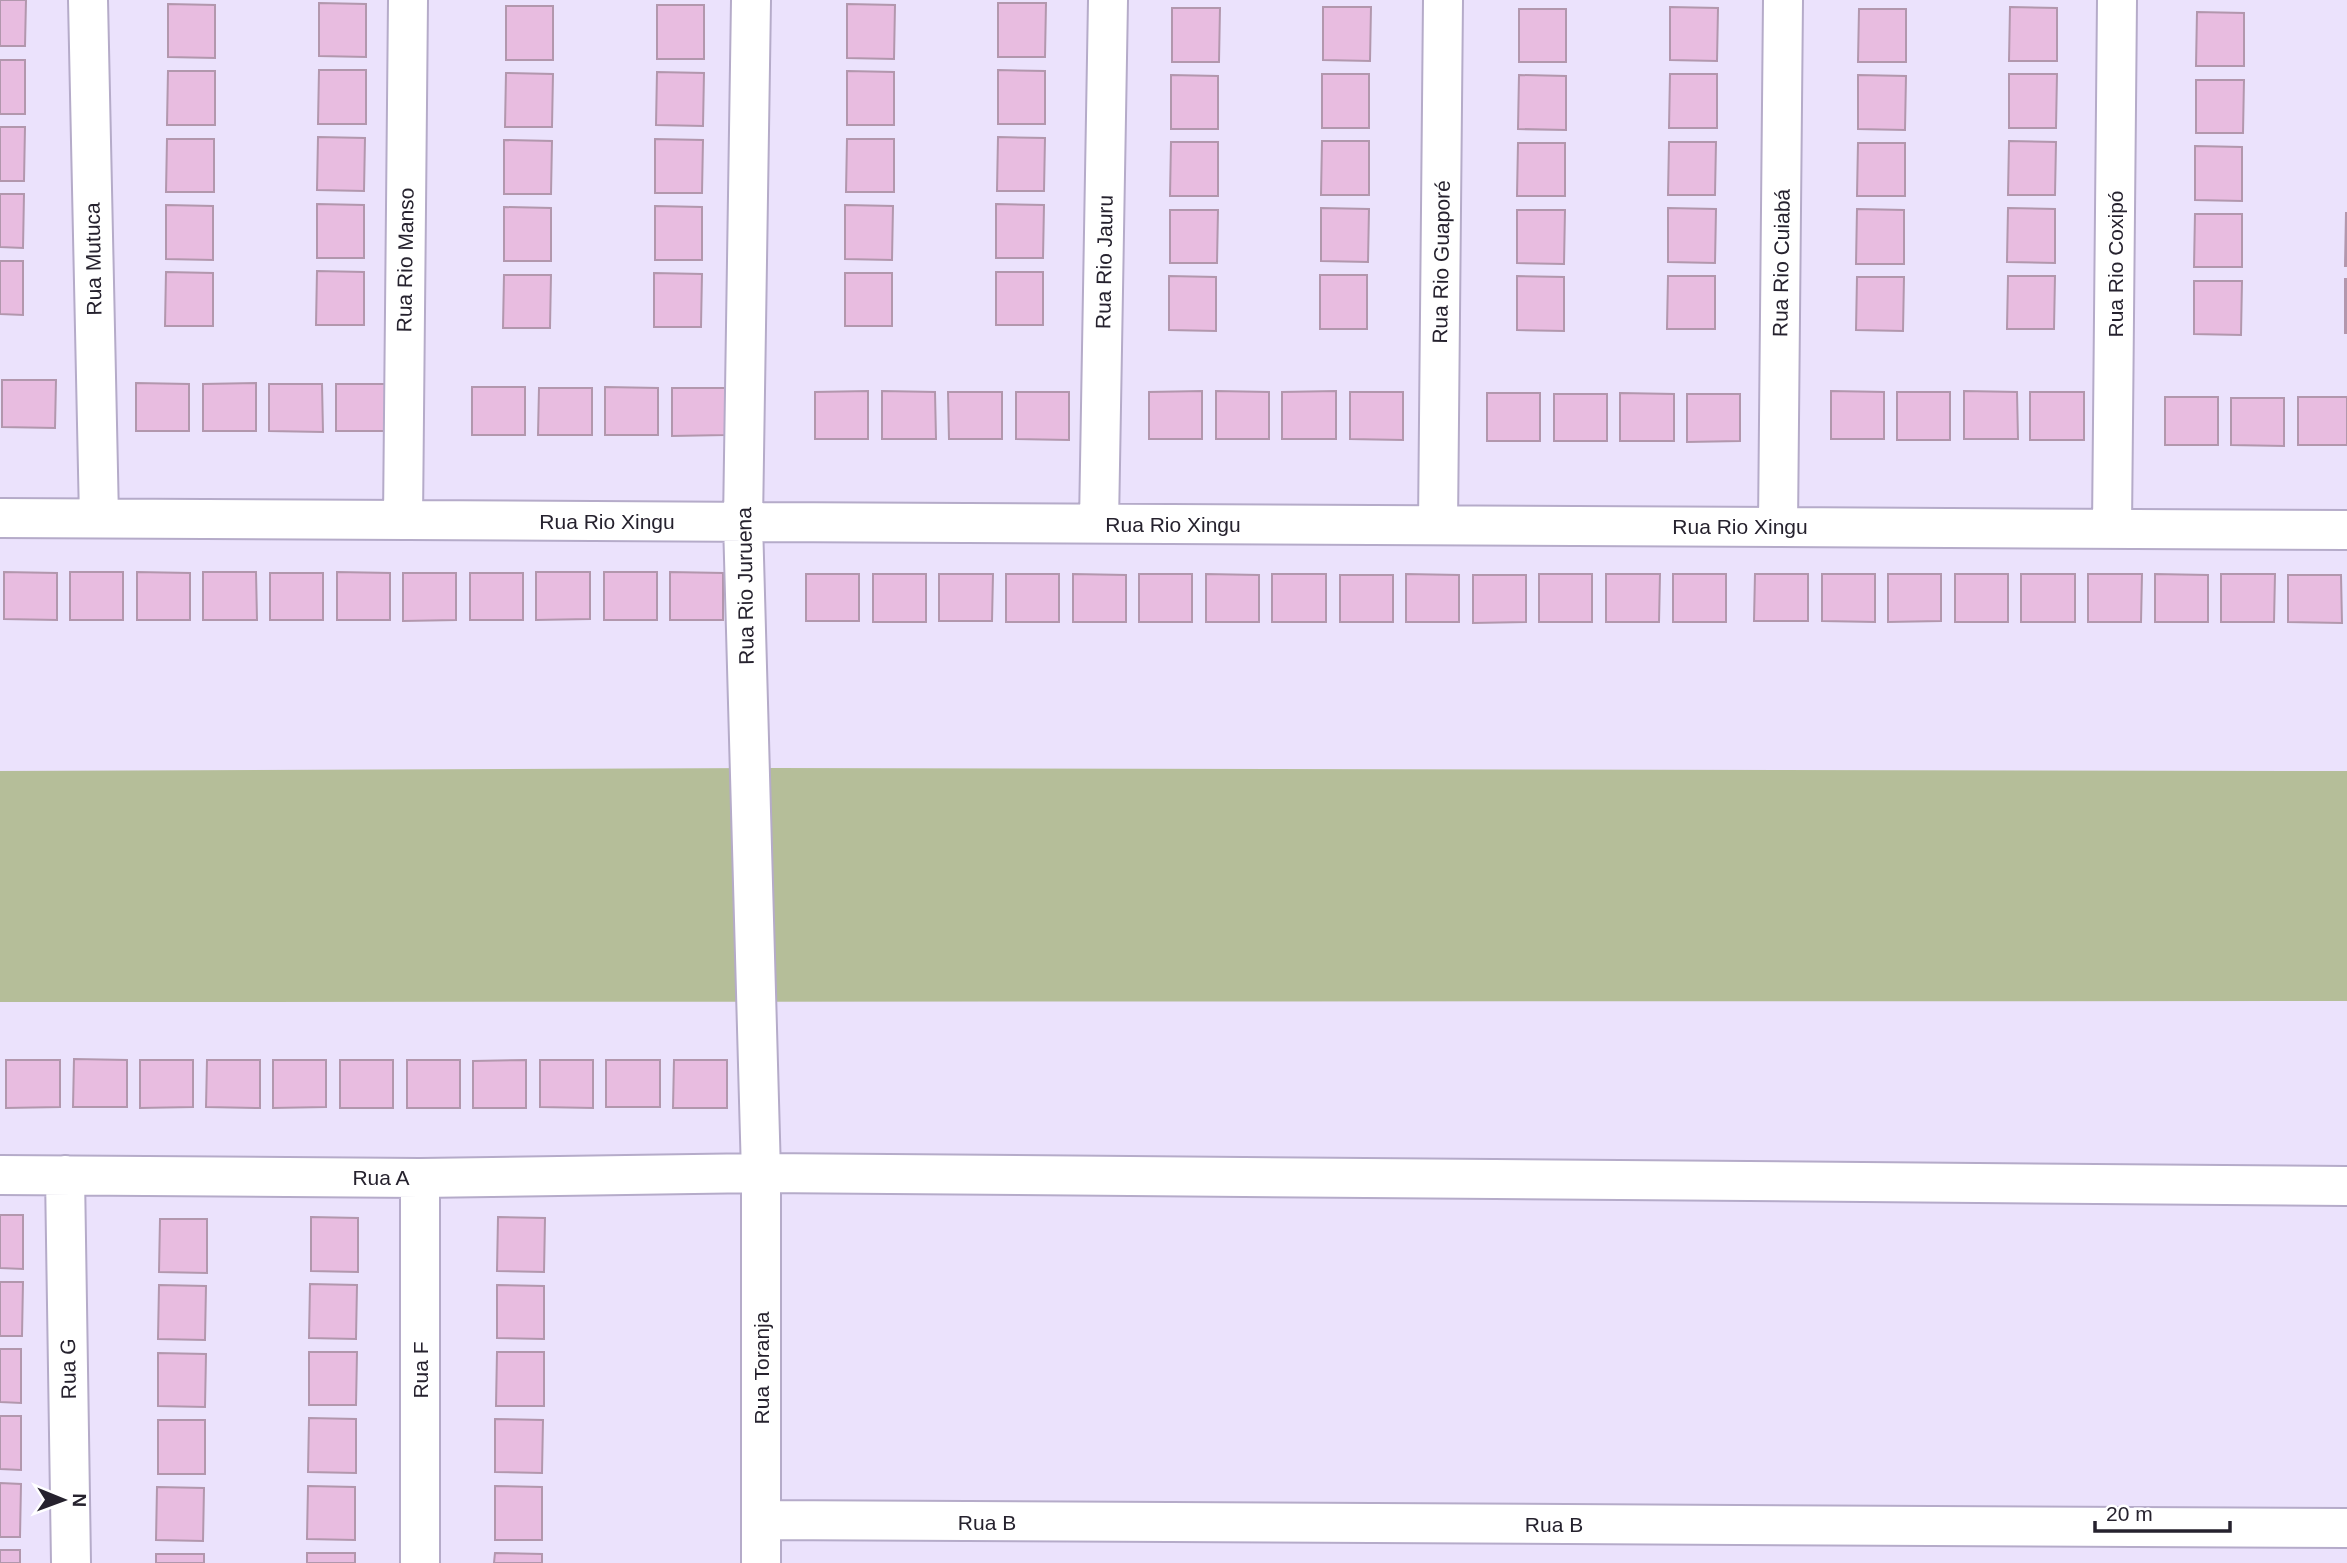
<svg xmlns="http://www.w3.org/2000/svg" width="2347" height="1563" font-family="Helvetica,sans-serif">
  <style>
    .green { fill: #b5be99 }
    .building { fill: #e8bce0; stroke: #b297ad; stroke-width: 2 }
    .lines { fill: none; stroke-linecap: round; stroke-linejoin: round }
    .minor-casing { stroke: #b5abc9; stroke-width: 42 }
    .minor { stroke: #fff; stroke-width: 38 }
    .labels { text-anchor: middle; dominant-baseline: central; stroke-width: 6; stroke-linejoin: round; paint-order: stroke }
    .street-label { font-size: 21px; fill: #26222e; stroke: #fff }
  </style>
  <rect width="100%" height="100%" fill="#ebe2fc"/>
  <path class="green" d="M774 768 2347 771V1001L0 1002V771Z"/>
  <path class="building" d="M0 0H26L25 46H0Z
    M319 3 366 4V57L319 56Z
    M998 3H1046L1045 57H998Z
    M168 4 215 5V58L168 57Z
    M847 4 895 5 894 59 847 58Z
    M657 5H704V59H657Z
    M506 6H553V60H506Z
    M1323 7H1371L1370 61 1323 60Z
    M1670 7 1718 8 1717 61 1670 60Z
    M2010 7 2057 8V61H2009Z
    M1172 8H1220L1219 62H1172Z
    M1519 9H1566V62H1519Z
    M1859 9H1906V62H1858Z
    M2197 12 2244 13V66H2196Z
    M0 60H25V114H0Z
    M319 70H366V124H318Z
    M998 70 1045 71V124H998Z
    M168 71H215V125H167Z
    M847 71 894 72V125H847Z
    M657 72 704 73 703 126 656 125Z
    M506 73 553 74 552 127H505Z
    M1322 74H1369V128H1322Z
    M1670 74H1717V128H1669Z
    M2009 74H2057L2056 128H2009Z
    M1171 75 1218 76V129H1171Z
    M1519 75 1566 76V130L1518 129Z
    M1858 75 1906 76 1905 130 1858 129Z
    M2196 80H2244L2243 133H2196Z
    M0 127H25L24 181H0Z
    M318 137 365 138 364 191 317 190Z
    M998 137 1045 138 1044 191H997Z
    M167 139H214V192H166Z
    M655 139 703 140 702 193H655Z
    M847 139H894V192H846Z
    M504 140 552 141 551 194H504Z
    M1322 141H1369V195H1321Z
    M2009 141 2056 142 2055 195H2008Z
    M1171 142H1218V196H1170Z
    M1669 142H1716L1715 195H1668Z
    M1518 143H1565V196H1517Z
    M1858 143H1905V196H1857Z
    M2195 146 2242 147V201L2195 200Z
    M0 194H24L23 248 0 247Z
    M317 204 364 205V258H317Z
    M996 204 1044 205 1043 258H996Z
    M166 205 213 206V260L166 259Z
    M845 205 893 206 892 260 845 259Z
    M655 206 702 207V260H655Z
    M504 207 551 208V261H504Z
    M1321 208 1369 209 1368 262 1321 261Z
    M1668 208 1716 209 1715 263 1668 262Z
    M2008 208 2055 209V263L2007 262Z
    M1857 209 1904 210V264H1856Z
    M1170 210H1218L1217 263H1170Z
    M1517 210H1565L1564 264 1517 263Z
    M2346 213H2347V266H2345Z
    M2195 214H2242V267H2194Z
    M0 261H23V315L0 314Z
    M317 271 364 272V325H316Z
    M166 272 213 273V326H165Z
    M996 272H1043V325H996Z
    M654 273 702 274 701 327H654Z
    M845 273H892V326H845Z
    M504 275H551L550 328H503Z
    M1320 275H1367V329H1320Z
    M1169 276 1216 277V331L1169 330Z
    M1517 276 1564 277V331L1517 330Z
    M1668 276H1715V329H1667Z
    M2008 276H2055L2054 329H2007Z
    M1857 277H1904L1903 331 1856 330Z
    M2345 279H2347V333H2345Z
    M2194 281H2242L2241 335 2194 334Z
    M2 380H56L55 428 2 427Z
    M136 383 189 384V431H136Z
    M256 383V431H203V384Z
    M269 384H322L323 432 269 431Z
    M336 384H390L389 431H336Z
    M472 387H525V435H472Z
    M605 387 658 388V435H605Z
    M539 388H592V435H538Z
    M672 388H725V435L672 436Z
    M868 391V439H815V392Z
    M882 391 935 392 936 439H882Z
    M1202 391V439H1149V392Z
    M1216 391 1269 392V439H1216Z
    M1336 391V439H1282V392Z
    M1831 391 1884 392V439H1831Z
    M1964 391 2017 392 2018 439H1964Z
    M948 392H1002V439H949Z
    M1016 392H1069V440L1016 439Z
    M1350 392H1403V440L1350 439Z
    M1897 392H1950V440H1897Z
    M2030 392H2084V440H2030Z
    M1487 393H1540V441H1487Z
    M1620 393 1674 394V441H1620Z
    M1554 394H1607V441H1554Z
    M1687 394H1740V441L1687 442Z
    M2165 397H2218V445H2165Z
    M2298 397H2347V445H2298Z
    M2231 398H2284V446L2231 445Z
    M4 572 57 573V620L4 619Z
    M70 572H123V620H70Z
    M137 572 190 573V620H137Z
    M203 572H256L257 620H203Z
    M337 572 390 573V620H337Z
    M536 572H590V619L536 620Z
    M604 572H657V620H604Z
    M670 572 723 573V620H670Z
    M270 573H323V620H270Z
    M403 573H456V620L403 621Z
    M470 573H523V620H470Z
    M806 574H859V621H806Z
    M873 574H926V622H873Z
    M939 574H993L992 621H939Z
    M1006 574H1059V622H1006Z
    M1073 574 1126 575V622H1073Z
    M1139 574H1192V622H1139Z
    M1206 574 1259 575V622H1206Z
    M1272 574H1326V622H1272Z
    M1406 574 1459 575V622H1406Z
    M1539 574H1592V622H1539Z
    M1606 574H1660L1659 622H1606Z
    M1673 574H1726V622H1673Z
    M1755 574H1808V621H1754Z
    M1822 574H1875V622L1822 621Z
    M1888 574H1941V621L1888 622Z
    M1955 574H2008V622H1955Z
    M2021 574H2075V622H2021Z
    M2088 574H2142L2141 622H2088Z
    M2155 574 2208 575V622H2155Z
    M2221 574H2275L2274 622H2221Z
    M1340 575H1393V622H1340Z
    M1473 575H1526V622L1473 623Z
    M2288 575H2341L2342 623 2288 622Z
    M74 1059 127 1060V1107H73Z
    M6 1060H60V1107L6 1108Z
    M140 1060H193V1107L140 1108Z
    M207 1060H260V1108L206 1107Z
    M273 1060H326V1107L273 1108Z
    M340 1060H393V1108H340Z
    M407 1060H460V1108H407Z
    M526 1060V1108H473V1061Z
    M540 1060H593V1108L540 1107Z
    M606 1060H660V1107H606Z
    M674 1060H727V1108H673Z
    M0 1215H23V1269L0 1268Z
    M311 1217 358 1218V1272L311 1271Z
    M498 1217 545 1218 544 1272 497 1271Z
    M160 1219H207V1273L159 1272Z
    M0 1282H23L22 1336H0Z
    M310 1284 357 1285 356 1339 309 1338Z
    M159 1285 206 1286 205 1340 158 1339Z
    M497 1285 544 1286V1339L497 1338Z
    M0 1349H21V1403L0 1402Z
    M309 1352H357L356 1405H309Z
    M497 1352H544V1406H496Z
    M158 1353 206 1354 205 1407 158 1406Z
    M0 1416H21V1470L0 1469Z
    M309 1418 356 1419V1473L308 1472Z
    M495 1419 543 1420 542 1473 495 1472Z
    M158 1420H205V1474H158Z
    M0 1483 21 1484 20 1537H0Z
    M308 1486 355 1487V1540L307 1539Z
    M495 1486 542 1487V1540H495Z
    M157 1487 204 1488 203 1541 156 1540Z
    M0 1550H20V1563H0Z
    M307 1553H355V1563H307Z
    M495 1553 542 1554V1563H494Z
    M156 1554H204V1563H156Z"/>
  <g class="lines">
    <defs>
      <path id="minor" d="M88 0 99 518
        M751 0 743 522 761 1173V1563
        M0 518 2347 530
        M403 519 408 0
        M1099 523 1108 0
        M1438 525 1443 0
        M1778 527 1783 0
        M2112 528 2117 0
        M0 1175 420 1178 761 1173 2347 1186
        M65 1175 71 1563
        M420 1178V1563
        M761 1520 2347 1528"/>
    </defs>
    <use href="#minor" class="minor-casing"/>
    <use href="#minor" class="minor"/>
  </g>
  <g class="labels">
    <g class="street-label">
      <text transform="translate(93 259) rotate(-91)">Rua Mutuca</text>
      <text transform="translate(405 260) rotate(-89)">Rua Rio Manso</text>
      <text transform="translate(1104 262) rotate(-89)">Rua Rio Jauru</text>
      <text transform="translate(1441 262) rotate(-89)">Rua Rio Guaporé</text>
      <text transform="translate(1781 263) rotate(-89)">Rua Rio Cuiabá</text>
      <text transform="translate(2115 264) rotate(-90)">Rua Rio Coxipó</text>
      <text x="607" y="521">Rua Rio Xingu</text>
      <text x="1173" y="524">Rua Rio Xingu</text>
      <text x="1740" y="526">Rua Rio Xingu</text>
      <text transform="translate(745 586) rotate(-91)">Rua Rio Juruena</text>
      <text x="381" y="1177">Rua A</text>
      <text transform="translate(761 1368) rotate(-90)">Rua Toranja</text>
      <text transform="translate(68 1369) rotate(-91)">Rua G</text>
      <text transform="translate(420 1370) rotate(-90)">Rua F</text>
      <text x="987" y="1522">Rua B</text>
      <text x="1554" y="1524">Rua B</text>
    </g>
  </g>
  <g transform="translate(63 1500) rotate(91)" stroke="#ffffff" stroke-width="5" paint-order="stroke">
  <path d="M0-5L12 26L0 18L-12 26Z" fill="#26222e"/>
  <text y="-10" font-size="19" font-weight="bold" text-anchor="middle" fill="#26222e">N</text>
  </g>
  <path d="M2095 1521v10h135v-10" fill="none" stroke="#26222e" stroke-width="3.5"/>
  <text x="2106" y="1521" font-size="21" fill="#26222e" stroke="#ffffff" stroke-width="5" paint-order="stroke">20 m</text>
</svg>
